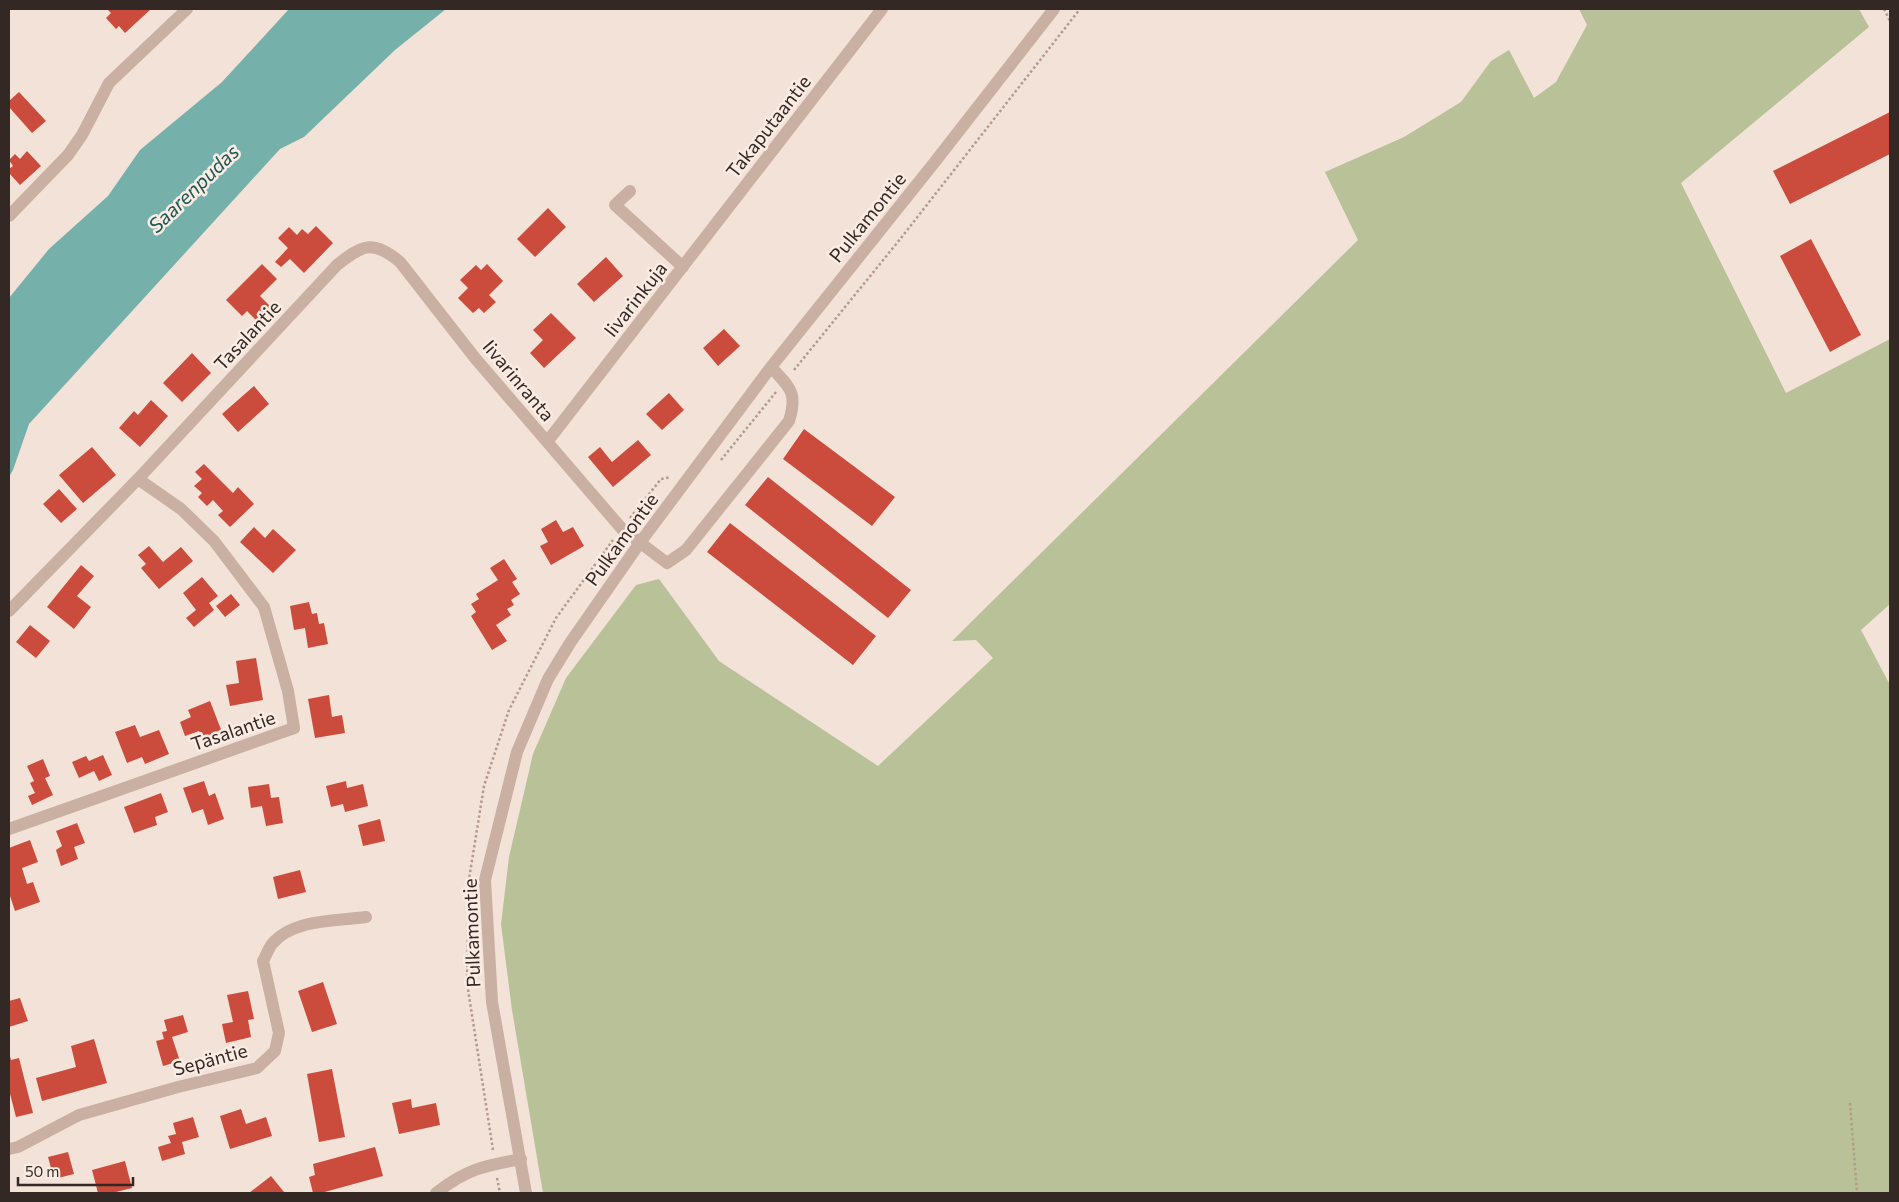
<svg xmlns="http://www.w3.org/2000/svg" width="1899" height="1202" font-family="Commissioner,sans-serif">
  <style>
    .green { fill: #b8c197 }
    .water { fill: #75b0ab }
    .building { fill: #cb4c3c }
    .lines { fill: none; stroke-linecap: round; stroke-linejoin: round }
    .path { stroke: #b6998d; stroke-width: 2.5; stroke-dasharray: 2.5 2.5; stroke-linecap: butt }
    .minor { stroke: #caafa3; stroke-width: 12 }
    .labels { text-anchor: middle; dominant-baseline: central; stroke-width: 5; stroke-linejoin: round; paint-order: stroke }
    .street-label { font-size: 19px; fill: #342825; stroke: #faece3 }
    .water-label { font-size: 20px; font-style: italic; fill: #195753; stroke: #faece3 }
  </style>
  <rect width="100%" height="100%" fill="#f2e2d7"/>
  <path class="green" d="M1579 9H1859L1869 27 1681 183 1786 393 1890 339V604L1861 630 1890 685V1193H543L512 1010 501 924 509 857 533 754 566 678 636 585 659 579 719 661 878 766 993 658 976 640 952 641 1358 240 1325 172 1404 137 1461 102 1491 61 1509 50 1534 98 1556 82 1587 25Z"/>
  <path class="water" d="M289 9H446L395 50 304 137 280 149 29 424 13 470 9 477V298L49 249 108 196 140 150 222 82Z"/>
  <path class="building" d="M109 9H151L125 33 119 26 116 29 106 18 111 13 108 10Z
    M19 92 46 121 32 133 9 107V101Z
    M1890 112V154L1790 204 1773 171Z
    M27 151 41 166 20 185 9 173V169L13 166 9 160 15 154 20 159Z
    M548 208 566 227 535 257 517 239Z
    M316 226 333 243 304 273 290 259 281 267 275 262 288 248 278 238 289 227 297 235 302 229 308 234Z
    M1811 239 1861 335 1830 352 1780 256Z
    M606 257 623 276 594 302 577 284Z
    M262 264 277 279 260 296 271 307 257 321 247 311 242 316 226 300Z
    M487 264 503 281 489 295 496 302 484 313 479 308 473 313 458 298 468 288 460 280 476 265 481 270Z
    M551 313 576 338 544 368 530 353 543 340 533 330Z
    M724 329 740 346 718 366 703 348Z
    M192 353 211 373 182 402 163 383Z
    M254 386 269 404 238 432 222 414Z
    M669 393 684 410 662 430 646 414Z
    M151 400 168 416 140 447 119 428 134 411 138 415Z
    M804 429 895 497 872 526 783 459Z
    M638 440 651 455 613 487 588 457 600 447 612 462Z
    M92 447 116 475 83 503 59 475Z
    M204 464 233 493 238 487 254 504 230 527 218 515 223 511 213 500 207 506 198 497 202 493 194 486 202 479 195 472Z
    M768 477 911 590 888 618 745 505Z
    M59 489 77 509 61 523 43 504Z
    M556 520 563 532 573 527 584 546 551 565 540 546 548 542 541 529Z
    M730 523 876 636 853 665 707 552Z
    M254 527 265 538 273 529 296 550 273 573 240 542Z
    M149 546 163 562 181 547 193 561 159 589 141 568 146 564 138 555Z
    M504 559 517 579 512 582 520 594 511 600 514 605 507 609 511 615 496 625 507 641 492 650 471 616 476 612 471 604 479 599 476 594 498 580 490 568Z
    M81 565 94 576 77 596 91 607 74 629 47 607Z
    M202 577 218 596 209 603 214 610 194 627 186 618 196 610 183 593Z
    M231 594 240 605 225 617 216 606Z
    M309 602 312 614 317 613 319 624 324 623 328 644 308 648 305 628 294 630 290 606Z
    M30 625 50 641 36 658 16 642Z
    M256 658 263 700 230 706 226 685 239 683 236 661Z
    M329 695 332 717 342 715 345 733 315 738 308 699Z
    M210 701 222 732 203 740 199 731 185 736 180 722 191 717 188 710Z
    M135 725 140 737 159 730 169 754 145 764 142 757 127 763 115 732Z
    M103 755 112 775 99 781 94 771 79 778 72 762 86 756 89 761Z
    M43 759 50 776 45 778 53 795 32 805 28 796 35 793 30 783 34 781 27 766Z
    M204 781 209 796 215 793 224 819 208 825 203 809 192 813 183 788Z
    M346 781 347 788 363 784 368 806 345 812 343 804 331 807 326 786Z
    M269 784 271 798 279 797 283 823 266 826 262 806 251 808 248 787Z
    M161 793 168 812 155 817 157 825 134 833 124 807Z
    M380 819 385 841 363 846 358 825Z
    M77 823 85 843 74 847 78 859 61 866 56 850 62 846 56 831Z
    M30 840 38 862 22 868 27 884 33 882 40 902 15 911 9 893V848Z
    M300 870 306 892 278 899 273 877Z
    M323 982 337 1024 312 1032 298 991Z
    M248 991 254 1019 248 1020 251 1037 226 1043 222 1024 233 1022 227 995Z
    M20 998 28 1021 9 1027V1001Z
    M183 1015 188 1032 172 1037 180 1061 163 1066 156 1041 164 1039 162 1032 167 1031 164 1020Z
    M94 1039 107 1083 42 1101 36 1078 76 1067 71 1046Z
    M9 1053 11 1060 19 1058 33 1113 16 1117 9 1090Z
    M332 1069 345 1137 319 1142 307 1074Z
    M411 1099 412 1108 436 1103 440 1125 399 1134 392 1103Z
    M241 1109 246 1124 266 1117 272 1136 230 1149 220 1116Z
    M193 1117 199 1137 182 1142 185 1154 162 1161 158 1147 171 1143 168 1136 176 1134 173 1123Z
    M375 1147 383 1176 321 1193H313L309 1177 315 1175 313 1164Z
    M68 1152 74 1174 54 1179 48 1157Z
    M125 1161 132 1188 112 1193H98L92 1170Z
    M271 1176 284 1192 249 1193Z"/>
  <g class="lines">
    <path class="path" d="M1884 9 1890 21
      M794 370 901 238 1080 9
      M721 460 776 392
      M630 518 661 479 671 477
      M1850 1103 1857 1193
      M493 1150 467 983 469 879 484 786 509 710 556 618 613 540
      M497 1178 500 1193"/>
    <path class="minor" d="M630 191 615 205 683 267
      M9 216 68 155 82 135 109 83 187 9
      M547 442 882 9
      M9 611 138 479 337 265C362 245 373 239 400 262L475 358 622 529 667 563 686 550 789 421C798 392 790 388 771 367
      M9 829 294 728 288 691 264 607 214 541 181 509 138 479
      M9 1149 18 1147 79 1115 178 1087 257 1068 275 1051 279 1033 263 961C266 956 268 949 272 944 293 919 336 921 366 917
      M436 1193C467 1169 483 1166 521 1159
      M526 1193 492 1002 485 880 517 752 548 679 570 643 639 544 771 367 934 163 1054 9"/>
  </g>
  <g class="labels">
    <g class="street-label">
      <text transform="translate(768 126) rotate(-52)">Takaputaantie</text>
      <text transform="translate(867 217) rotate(-51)">Pulkamontie</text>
      <text transform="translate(635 299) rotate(-52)">Iivarinkuja</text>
      <text transform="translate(247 335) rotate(-47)">Tasalantie</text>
      <text transform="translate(519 380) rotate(50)">Iivarinranta</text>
      <text transform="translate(621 539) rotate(-54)">Pulkamontie</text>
      <text transform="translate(233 730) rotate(-19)">Tasalantie</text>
      <text transform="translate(471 933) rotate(-92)">Pulkamontie</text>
      <text transform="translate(210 1059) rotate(-15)">Sepäntie</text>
    </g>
    <g class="water-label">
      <text transform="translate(193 188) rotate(-44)">Saarenpudas</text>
    </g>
  </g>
  <rect width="1899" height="1202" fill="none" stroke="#342825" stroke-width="20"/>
  <path d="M18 1177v8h115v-8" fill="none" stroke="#342825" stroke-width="2.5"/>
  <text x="25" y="1177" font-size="15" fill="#342825" stroke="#faece3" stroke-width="4" paint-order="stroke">50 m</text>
</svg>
